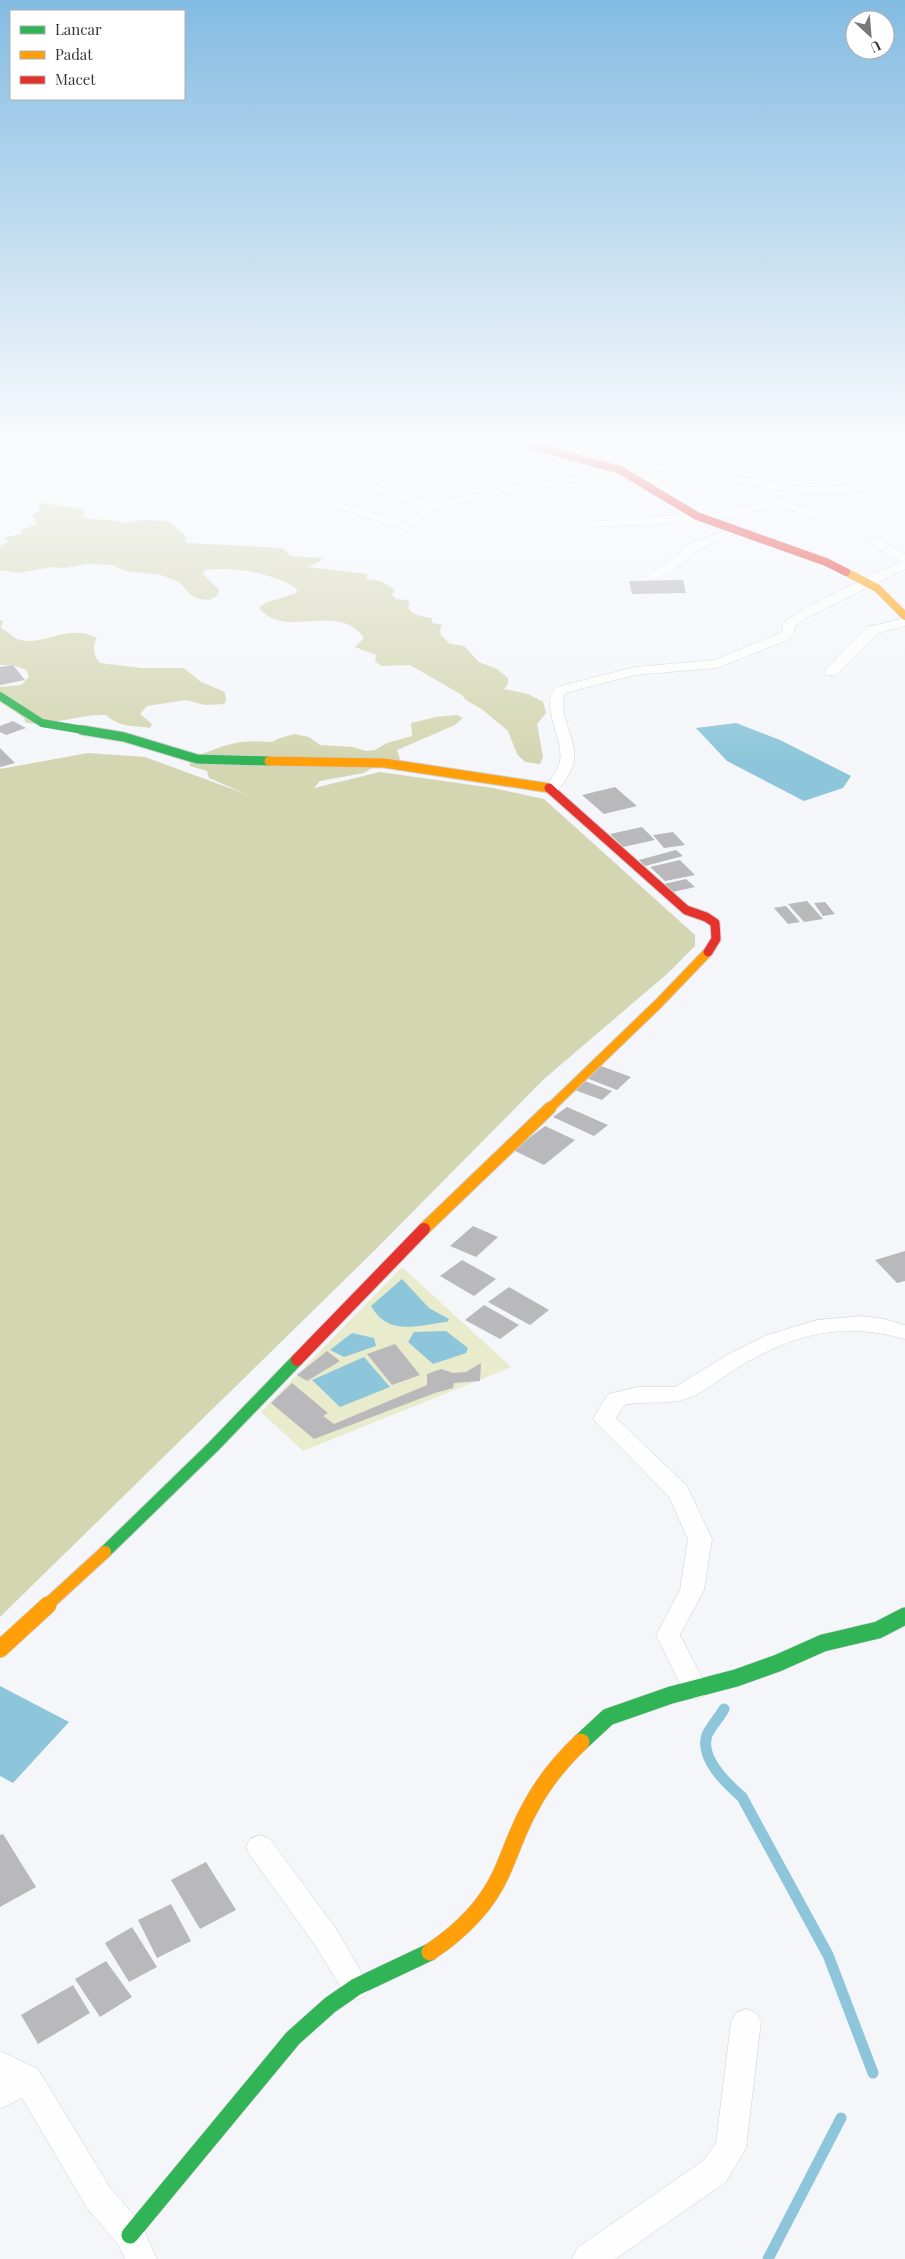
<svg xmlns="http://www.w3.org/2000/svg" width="905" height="2259" font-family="'Playfair Display',serif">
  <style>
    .green { fill: #e8ebcc }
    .forest { fill: #d4d6b2 }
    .water { fill: #8dc6da }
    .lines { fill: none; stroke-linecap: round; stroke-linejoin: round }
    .stream { stroke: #8dc6da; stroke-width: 11 }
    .building { fill: #b9b8bb }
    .street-casing { stroke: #cecfd2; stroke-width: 1 }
    .fast-far3-casing { stroke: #cecfd2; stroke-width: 8 }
    .fast-far2-casing { stroke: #cecfd2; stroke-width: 11 }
    .fast-far1-casing { stroke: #cecfd2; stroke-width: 14 }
    .fast-casing { stroke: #cecfd2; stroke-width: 18 }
    .slow-far3-casing { stroke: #cecfd2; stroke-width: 8 }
    .slow-far2-casing { stroke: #cecfd2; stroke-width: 11 }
    .slow-far1-casing { stroke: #cecfd2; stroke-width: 14 }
    .slow-casing { stroke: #cecfd2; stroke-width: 18 }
    .jam-far2-casing { stroke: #cecfd2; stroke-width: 8 }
    .jam-far1-casing { stroke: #cecfd2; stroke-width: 11 }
    .jam-casing { stroke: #cecfd2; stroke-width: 14 }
    .street { fill: #fefefe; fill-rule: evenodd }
    .fast-far3 { stroke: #30b455; stroke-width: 8 }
    .fast-far2 { stroke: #30b455; stroke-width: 9 }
    .fast-far1 { stroke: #30b455; stroke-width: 12 }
    .fast { stroke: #30b455; stroke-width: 17 }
    .slow-far3 { stroke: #ff9f0a; stroke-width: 8 }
    .slow-far2 { stroke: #ff9f0a; stroke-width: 9 }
    .slow-far1 { stroke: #ff9f0a; stroke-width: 12 }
    .slow { stroke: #ff9f0a; stroke-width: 17 }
    .jam-far2 { stroke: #e5322d; stroke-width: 8 }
    .jam-far1 { stroke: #e5322d; stroke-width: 9 }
    .jam { stroke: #e5322d; stroke-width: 12 }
  </style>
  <rect width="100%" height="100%" fill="#f5f6fa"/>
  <path class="green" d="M402 1267 511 1367 303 1451 261 1412Z"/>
  <path class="forest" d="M44 503 85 510 83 516 90 519 111 520 126 523 142 520 168 521 185 535 186 542 189 543 282 548 291 556 321 558 322 560 308 567 367 574V579L381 581 395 590 392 595 396 599 407 600 410 602 408 607C412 616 422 616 431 618L433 623 442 625 440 630 441 635 450 644 464 646 479 662 497 669 508 678V684L504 689 528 694 543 702 546 713 537 724 543 757 540 764 525 762 517 754 508 731 483 710 466 700 462 695 410 665 381 666 375 661 376 655 355 647 364 638C338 600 285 641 259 608L265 603 296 593 297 589C274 573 233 566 206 570L203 574 219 590 218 595 210 600 198 599 191 595 179 582 161 575 126 571 112 565 87 564 65 568 52 567 17 573 0 570V546L8 542 4 538 23 533 22 530 37 524 32 515 40 510 39 504Z
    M0 620 3 621 1 628C7 631 12 637 18 639 39 648 70 622 97 638 92 647 93 656 100 663L142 668H184L201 682 225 692 226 700 224 704 205 705 186 700 147 706 140 714 152 724 150 728C131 725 121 728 106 715 77 714 55 726 26 723L24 718 0 702V687L21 685 29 677 26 670 13 665H0Z
    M457 715 463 718 455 725 397 750 400 759 395 763 375 766 364 773 320 781 314 788 380 772 493 788 544 799 695 935V946L668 973 544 1079 376 1249 0 1617V769L88 753 145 757 246 794 209 778 207 771 190 766 189 758C204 755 214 748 228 745 243 740 257 741 272 742L277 739 294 734 309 737 320 745 352 747 366 751 375 750 387 743 412 736 411 723 436 717Z"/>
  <path class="water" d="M736 723 780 740 851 776 843 788 804 801 727 761 696 728Z
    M402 1279 429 1308 449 1319 447 1322C417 1325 389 1337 371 1306Z
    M446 1331 468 1348 466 1353 433 1364 408 1342 414 1332Z
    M352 1333 374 1338 376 1346 344 1357 330 1350Z
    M364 1357 390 1387 340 1407 312 1380Z
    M0 1686 69 1722 13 1783 0 1776Z"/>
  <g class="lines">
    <path class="stream" d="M724 1709C719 1718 711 1726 707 1735 699 1758 727 1784 742 1797L828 1955 873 2073
      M768 2259 841 2118"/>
  </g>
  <path class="building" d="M683 580 686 593 632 594 629 581Z
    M13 665 25 680 0 685V667Z
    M13 721 26 728 6 735 0 732V726Z
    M0 748 15 763 0 767Z
    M615 787 637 806 604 814 582 795Z
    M642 827 655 840 623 847 610 834Z
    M673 832 685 845 664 848 653 835Z
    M676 850 683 856 645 866 639 860Z
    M680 860 695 875 665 881 650 867Z
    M686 879 695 887 673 892 664 884Z
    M807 901 823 919 804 922 788 904Z
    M825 902 835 914 823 916 814 903Z
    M786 906 800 922 788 924 774 908Z
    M598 1065 631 1077 617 1090 584 1077Z
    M582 1080 612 1091 602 1100 572 1089Z
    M567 1107 608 1125 594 1136 553 1117Z
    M545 1126 575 1140 544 1165 513 1150Z
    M473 1226 498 1237 476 1257 450 1246Z
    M905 1251V1281L897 1283 875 1260Z
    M462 1260 496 1279 474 1296 440 1276Z
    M509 1287 549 1310 530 1325 488 1302Z
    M484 1305 519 1325 500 1339 465 1320Z
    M395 1344 420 1375 392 1385 367 1354Z
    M327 1351 340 1361 307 1381 297 1375Z
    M481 1363 480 1381 454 1383 453 1388 435 1393 314 1439 271 1403 292 1383 328 1413 323 1416 334 1424 427 1385V1374L441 1369 453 1373 466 1372Z
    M3 1834 36 1887 0 1907V1835Z
    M206 1862 236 1910 200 1929 171 1880Z
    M171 1904 191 1941 157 1958 138 1920Z
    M132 1927 157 1967 129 1982 105 1943Z
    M106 1961 132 1997 100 2017 75 1979Z
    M73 1985 90 2013 38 2044 21 2015Z"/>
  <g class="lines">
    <defs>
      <path id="street" d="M455 443H469L436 458H428L427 456Z
        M606 463 610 464 611 466 596 476 557 486 509 492 437 509 407 530 326 505 324 503 330 500 405 522 424 508 346 483 344 481 346 479H354L433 503 509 486 553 481 588 472Z
        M654 465C710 465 763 485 818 487 829 488 865 481 871 487 866 491 859 491 853 492 797 500 744 481 689 473 666 470 643 472 620 473L614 470 620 467Z
        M779 499 815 512 817 514 811 517 778 506 706 522 700 519 672 523 595 527 589 524 591 522 697 513 703 516Z
        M737 526 743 530 741 532 694 551 686 561 656 579 652 580 646 576 678 555 686 545Z
        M877 538 905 554V569L806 618 794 627V634L787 640 717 668 635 675 565 693C556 714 578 739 574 761 572 772 563 784 557 792H547L545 789C549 780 558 771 560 761 564 738 539 705 556 687L635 667 715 660 777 634 782 632 783 623 797 613 871 575 902 562 873 545 871 542Z
        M905 618V626L878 633 836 675H826L824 672 826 669 868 627Z
        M862 1316 884 1319 905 1325V1339C841 1321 793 1334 737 1368 721 1378 706 1392 688 1398 667 1406 645 1400 624 1405L616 1418 687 1486 712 1539 704 1590 680 1635 708 1689 704 1696 695 1699 686 1696 656 1635 680 1590 688 1539 669 1497 593 1419 608 1394 638 1387H675L727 1355 767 1335 817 1320Z
        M260 1835 270 1839 337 1930 370 1987 366 1996 356 2000 346 1996 317 1948 250 1855 246 1847 250 1839Z
        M746 2009 756 2013 761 2022 746 2148 726 2182 615 2259H572L577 2248 704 2160 716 2143 731 2022 736 2013Z
        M0 2051 38 2069 109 2186 141 2224 157 2259H125L119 2246 87 2208 22 2098 0 2109Z"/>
      <path id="fast-far3" d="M0 696 42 723 89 731"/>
      <path id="fast-far2" d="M82 730 124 737 197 759 269 761"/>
      <path id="fast-far1" d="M105 1552 213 1447 297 1360"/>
      <path id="fast" d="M581 1742 608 1717 671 1695 736 1678 778 1663 823 1643 878 1630 905 1616
        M130 2235 293 2038 330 2005 356 1987 430 1952"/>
      <path id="slow-far3" d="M846 572 877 588 905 616"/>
      <path id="slow-far2" d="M269 761 384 763 549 788
        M549 1109 658 1004 708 952"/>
      <path id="slow-far1" d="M424 1229 550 1108
        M46 1606 105 1552"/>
      <path id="slow" d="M0 1649 48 1605
        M430 1952C460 1932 486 1907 501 1874 511 1852 518 1829 530 1808 543 1783 561 1761 581 1742"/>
      <path id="jam-far2" d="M523 443 620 470 697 516 826 562 846 572"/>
      <path id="jam-far1" d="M549 788 686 910 706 917 715 923 716 939 708 952"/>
      <path id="jam" d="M297 1360 424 1229"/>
    </defs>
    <use href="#street" class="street-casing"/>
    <use href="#fast-far3" class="fast-far3-casing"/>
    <use href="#fast-far2" class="fast-far2-casing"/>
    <use href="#fast-far1" class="fast-far1-casing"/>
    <use href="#fast" class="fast-casing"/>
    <use href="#slow-far3" class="slow-far3-casing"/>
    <use href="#slow-far2" class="slow-far2-casing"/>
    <use href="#slow-far1" class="slow-far1-casing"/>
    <use href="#slow" class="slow-casing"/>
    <use href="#jam-far2" class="jam-far2-casing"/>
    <use href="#jam-far1" class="jam-far1-casing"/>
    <use href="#jam" class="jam-casing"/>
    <use href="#street" class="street"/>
    <use href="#fast-far3" class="fast-far3"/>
    <use href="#fast-far2" class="fast-far2"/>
    <use href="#fast-far1" class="fast-far1"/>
    <use href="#fast" class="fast"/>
    <use href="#slow-far3" class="slow-far3"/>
    <use href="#slow-far2" class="slow-far2"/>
    <use href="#slow-far1" class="slow-far1"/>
    <use href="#slow" class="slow"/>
    <use href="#jam-far2" class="jam-far2"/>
    <use href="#jam-far1" class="jam-far1"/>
    <use href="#jam" class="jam"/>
  </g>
  <linearGradient id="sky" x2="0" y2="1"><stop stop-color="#83bbe2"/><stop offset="0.58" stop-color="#fafbfd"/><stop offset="1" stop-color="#fafbfd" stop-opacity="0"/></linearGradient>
  <rect width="905" height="759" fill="url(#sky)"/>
  <rect x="10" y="10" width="175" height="90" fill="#ffffff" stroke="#aeafb0"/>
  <rect x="20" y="26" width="25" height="8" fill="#30b455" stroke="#aeafb0"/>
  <text x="55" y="35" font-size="15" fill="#353639">Lancar</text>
  <rect x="20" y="51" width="25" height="8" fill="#ff9f0a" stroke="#aeafb0"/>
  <text x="55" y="60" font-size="15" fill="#353639">Padat</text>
  <rect x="20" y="76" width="25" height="8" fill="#e5322d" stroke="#aeafb0"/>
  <text x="55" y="85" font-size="15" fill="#353639">Macet</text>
  <g transform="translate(870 35) rotate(154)"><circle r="24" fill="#ffffff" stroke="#aeafb0"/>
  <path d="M0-4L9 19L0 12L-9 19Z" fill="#78797d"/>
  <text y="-8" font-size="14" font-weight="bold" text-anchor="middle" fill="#353639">U</text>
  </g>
</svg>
